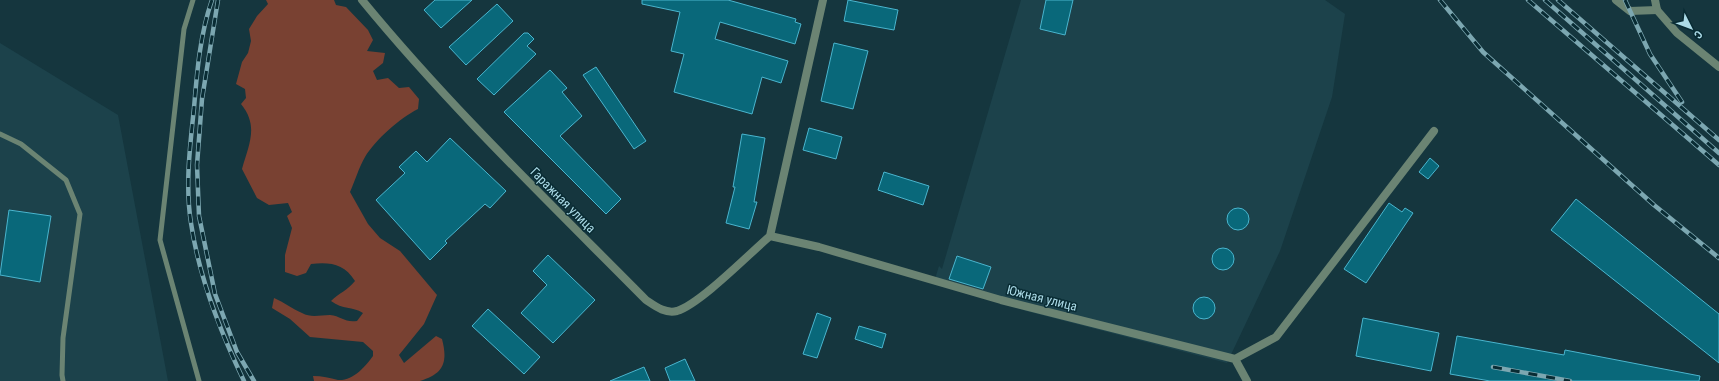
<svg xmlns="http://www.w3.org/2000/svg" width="1719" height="381" font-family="'Roboto Condensed',sans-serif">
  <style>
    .built { fill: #1c424b }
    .green { fill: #794132 }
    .building { fill: #09687a; stroke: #4ab5ce }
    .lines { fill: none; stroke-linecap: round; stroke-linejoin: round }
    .service { stroke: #6b8473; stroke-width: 5 }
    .minor { stroke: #6b8473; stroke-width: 8 }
    .tertiary { stroke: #6b8473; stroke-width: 8 }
    .rail-casing { stroke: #7ca7b1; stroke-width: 4.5 }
    .rail { stroke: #092c34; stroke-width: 3; stroke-dasharray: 9; stroke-linecap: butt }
    .labels { text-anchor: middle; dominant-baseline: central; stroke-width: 3; stroke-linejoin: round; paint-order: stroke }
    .street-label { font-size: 13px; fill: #acdbe7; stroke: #092c34 }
  </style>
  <rect width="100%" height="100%" fill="#15363e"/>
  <path class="built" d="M1021 0H1325L1345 14 1332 97 1280 251 1227 363 1026 311 935 279 939 266 942 269Z
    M0 43 118 115 168 381H0Z"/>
  <path class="green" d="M266 0H334L336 5 346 7 368 30 373 40 367 51 385 53 383 63 373 71 377 80 388 78 399 88 409 87 419 99 418 109C400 118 376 139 365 157 359 167 355 181 350 192L368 224 380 238 400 251 437 295 424 324 399 355 404 363 436 336 442 339C448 362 444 374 420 381H314L313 376C322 376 330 378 338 380 353 381 366 366 373 356V351L363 342 310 337 290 319 272 308 274 298C284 302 292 309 302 313 311 318 320 315 330 315 341 316 345 323 357 321L363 313C352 306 343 310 331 301 339 293 348 290 355 281 344 264 331 262 311 264L306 273 297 276 285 272V255L292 228 287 216 292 212 288 203 269 205 257 198 242 169C249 144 259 126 241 104L246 98 245 89 236 84 242 62 248 53 251 41 249 29 257 16 268 4Z"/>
  <path class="building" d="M435 0H472L441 28 424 10Z
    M642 0H728L796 19 795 22 801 24 795 44 720 22 715 39 788 61 781 83 762 77 752 114 674 92 684 54 671 51 680 12 642 4Z
    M848 0 898 10 894 30 844 21Z
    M1046 0H1073L1065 35 1040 29Z
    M497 4 513 21 466 65 449 47Z
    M524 33H528L534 39 527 46 536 54 494 95 477 79Z
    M834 43 868 51 853 109 821 101Z
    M596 67 646 141 634 149 583 75Z
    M550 70 567 88 562 92 582 116 560 136 621 199 606 214 504 112Z
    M809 128 842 137 836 159 803 150Z
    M742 134 765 138 754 202H757L749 229 726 223 735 187H733Z
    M450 138 506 191 490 208 485 204 445 241 447 243 430 260 376 200 405 173 399 167 416 151 427 162Z
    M1430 158 1439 166 1428 179 1419 172Z
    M884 172 929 186 923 205 878 190Z
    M1576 199 1719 314V363L1551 230Z
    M1389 203 1402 212 1405 208 1413 213 1366 283 1344 269Z
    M1227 219a11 11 0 1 1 22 0a11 11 0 1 1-22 0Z
    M9 210 51 216 40 282 0 275Z
    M1212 259a11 11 0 1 1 22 0a11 11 0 1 1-22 0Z
    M548 255 595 300 553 343 521 313 547 285 533 271Z
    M957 256 991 267 983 289 949 279Z
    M1193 308a11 11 0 1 1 22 0a11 11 0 1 1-22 0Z
    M488 309 540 357 524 374 472 326Z
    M817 313 831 318 817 358 803 354Z
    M1363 318 1439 333 1431 371 1356 356Z
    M859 326 886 334 882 348 855 339Z
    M1457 336 1564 355 1565 350 1700 376 1699 381H1490L1450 374Z
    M685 359 695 381H670L665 368Z
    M644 367 650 381H610Z"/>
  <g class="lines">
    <path class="service" d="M193 0 184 29 160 240 199 381
      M0 134 21 144 66 180 80 214 63 338 62 375 63 381"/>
    <path class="minor" d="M362 0C449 106 549 202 646 300 655 306 665 314 677 311 700 304 749 254 770 236
      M1616 0 1630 11 1657 10
      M770 236 819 247 1001 300 1235 359 1247 381
      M770 236 823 0
      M1235 359 1276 337 1434 131"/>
    <path class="tertiary" d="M1655 0 1657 10 1677 33 1719 67"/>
    <defs>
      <path id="rail" d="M212 0C200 34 197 72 194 108 190 146 185 185 191 223 199 278 220 331 244 381
        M218 0 202 99 197 165 199 216 215 294 237 352 254 381
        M1440 0 1483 52 1654 205 1719 258
        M1528 0 1719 165
        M1545 0 1719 153
        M1558 0 1719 140
        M1625 0 1650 54 1682 102
        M1493 367 1570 381"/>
    </defs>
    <use href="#rail" class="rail-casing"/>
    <use href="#rail" class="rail"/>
  </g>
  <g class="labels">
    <g class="street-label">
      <text transform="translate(563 200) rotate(45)">Гаражная улица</text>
      <text transform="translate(1042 298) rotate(14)">Южная улица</text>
    </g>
  </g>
  <g transform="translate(1691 28) rotate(132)" stroke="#092c34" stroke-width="3" paint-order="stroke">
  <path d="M0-3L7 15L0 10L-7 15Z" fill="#acdbe7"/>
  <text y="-6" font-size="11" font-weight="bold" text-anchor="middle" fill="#acdbe7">С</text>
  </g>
</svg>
